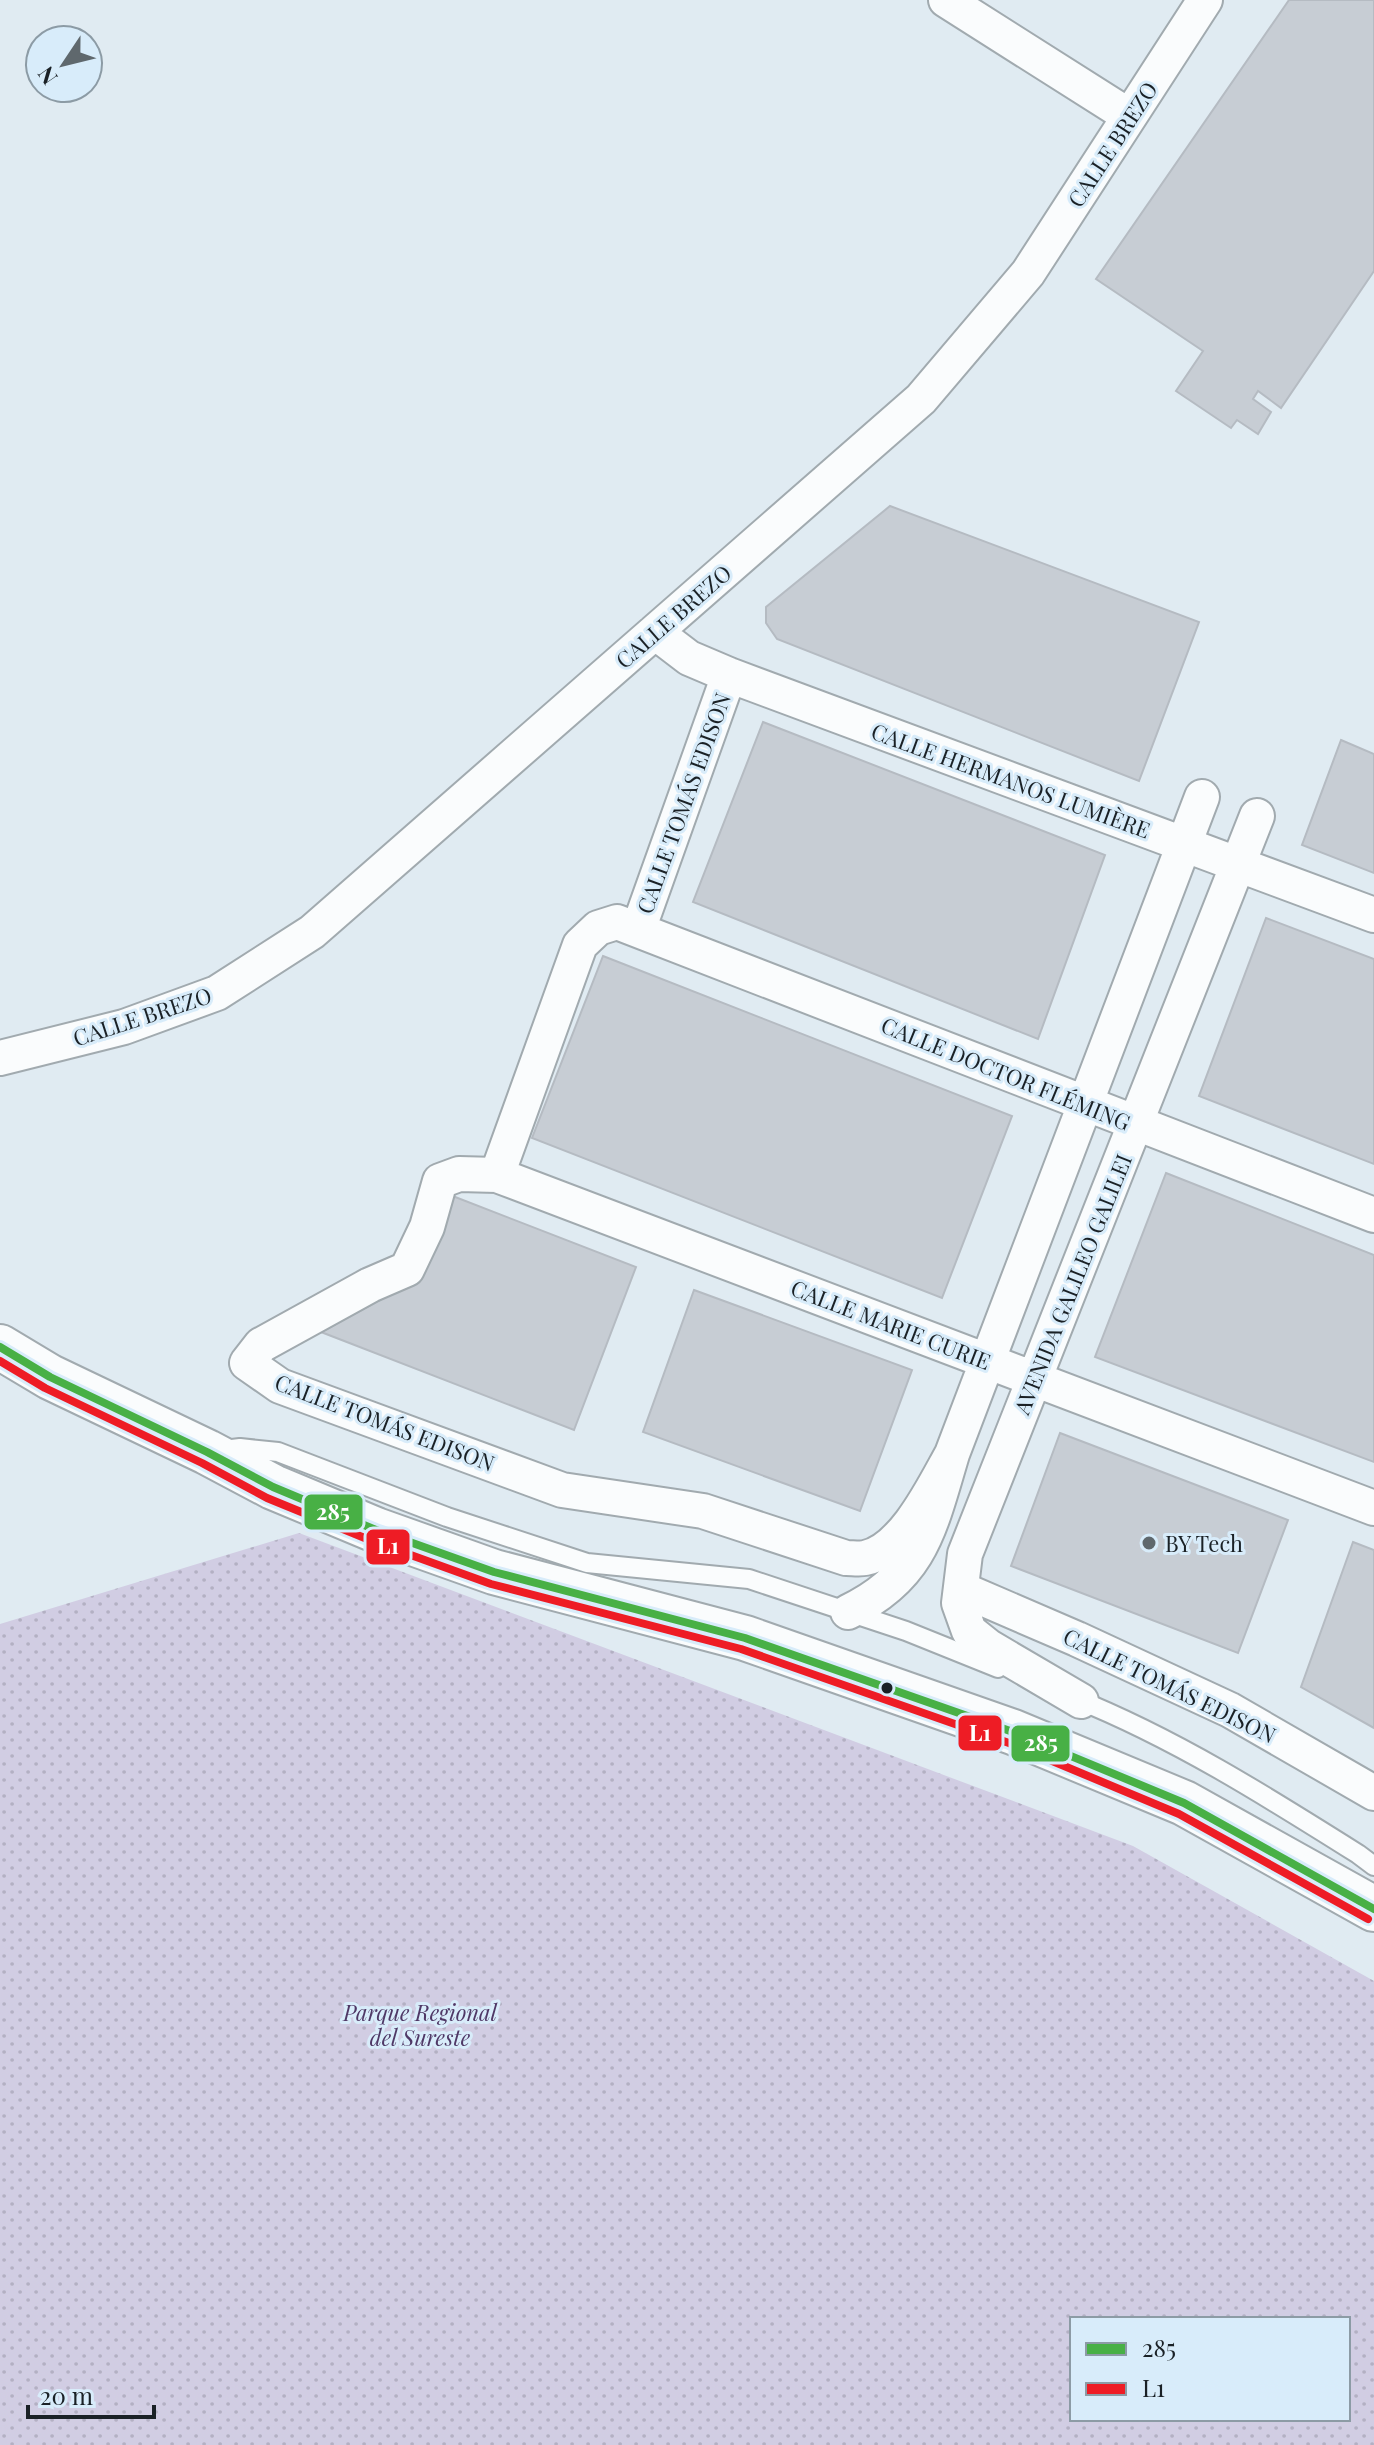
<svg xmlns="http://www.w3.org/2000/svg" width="1374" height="2445" font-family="'Playfair Display',serif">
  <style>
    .park { fill: url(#park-dots); fill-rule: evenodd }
    .building { fill: #c7cdd4; stroke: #b5bbc2; stroke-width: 2 }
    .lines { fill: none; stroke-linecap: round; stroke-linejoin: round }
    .lane-casing { stroke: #a1aaaf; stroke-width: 22 }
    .street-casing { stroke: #a1aaaf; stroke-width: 38 }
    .primary-casing { stroke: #a1aaaf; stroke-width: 48 }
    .lane { stroke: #fafcfd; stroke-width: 18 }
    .street { stroke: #fafcfd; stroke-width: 34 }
    .primary { stroke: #fafcfd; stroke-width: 44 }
    .bus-1-casing { stroke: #d8ecfa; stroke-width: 14 }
    .bus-2-casing { stroke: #d8ecfa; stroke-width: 14 }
    .bus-1 { stroke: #48b045; stroke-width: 8 }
    .bus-2 { stroke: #ee1c25; stroke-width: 8 }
    .poi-dot { fill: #5f686d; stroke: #d8ecfa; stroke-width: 3 }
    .bus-dot { fill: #1a2126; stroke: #d8ecfa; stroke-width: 3 }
    .labels { text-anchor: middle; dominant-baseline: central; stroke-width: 6; stroke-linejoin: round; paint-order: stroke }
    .street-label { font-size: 22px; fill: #1a2126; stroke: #d8ecfa }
    .poi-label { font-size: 22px; fill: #1a2126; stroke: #d8ecfa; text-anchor: start }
    .park-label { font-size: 22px; font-style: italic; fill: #4f3866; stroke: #d8ecfa }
    .line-badge { stroke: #d8ecfa; stroke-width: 3 }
    .badge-label { font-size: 22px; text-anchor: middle; font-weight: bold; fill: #fff }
  </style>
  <defs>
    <pattern id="park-dots" width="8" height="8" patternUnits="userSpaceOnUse" patternTransform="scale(2)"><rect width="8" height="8" fill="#d1cde3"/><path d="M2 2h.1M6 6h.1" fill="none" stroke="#b3b0c3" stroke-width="1.8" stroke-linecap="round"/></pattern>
  </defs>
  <rect width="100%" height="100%" fill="#e0ebf2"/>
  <path class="park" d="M299 1533 1133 1846 1374 1981V2445H0V1624ZM1072 2319H1348V2419H1072Z"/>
  <path class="building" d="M1289 0H1374V271L1281 408 1258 391 1253 399 1271 412 1258 434 1237 420 1231 428 1176 391 1203 351 1096 279Z
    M890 506 1199 622 1139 781 777 639 766 623V607Z
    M763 722 1105 855 1038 1039 693 902Z
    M1341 740 1374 754V873L1302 845Z
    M1266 918 1374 959V1164L1199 1096Z
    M603 956 1012 1116 942 1298 532 1138Z
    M1166 1173 1374 1255V1462L1095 1357Z
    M450 1195 636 1267 574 1430 321 1332 417 1280Z
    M694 1290 912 1370 860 1511 643 1432Z
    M1060 1433 1288 1520 1238 1653 1011 1566Z
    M1353 1542 1374 1550V1728L1301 1687Z"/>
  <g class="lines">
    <defs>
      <path id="lane" d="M224 1450 240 1448 278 1452 447 1517 587 1563 749 1579 906 1631 998 1668
        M1074 1698C1174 1738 1266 1796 1358 1854L1374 1866"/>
      <path id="street" d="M946 0 1129 116
        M655 632 689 658 729 675 1374 915
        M638 930 729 675
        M0 1058 124 1027 217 993 312 932 921 399 1028 273 1205 0
        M497 1175 580 945 598 928 617 922 1374 1215
        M952 1454C934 1486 904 1550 865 1558 860 1559 852 1558 846 1558L703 1511 562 1490 280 1386 247 1363 261 1345 370 1285 407 1269 427 1227 440 1181 459 1174 497 1175 1374 1508
        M961 1589 1077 1639 1230 1710 1374 1793
        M848 1612C922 1577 930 1527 952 1454L1202 797
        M1081 1701 989 1647 969 1631 959 1603 965 1554 1257 816"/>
      <path id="primary" d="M0 1347 50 1377 207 1452 273 1487 376 1530 494 1572 745 1638 1013 1732 1184 1803 1374 1909"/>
    </defs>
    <use href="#lane" class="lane-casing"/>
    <use href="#street" class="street-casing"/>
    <use href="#primary" class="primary-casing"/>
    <use href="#lane" class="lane"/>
    <use href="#street" class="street"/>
    <use href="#primary" class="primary"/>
    <defs>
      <path id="bus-1" d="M0 1347 50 1377 207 1452 273 1487 376 1530 494 1572 745 1638 1013 1732 1184 1803 1374 1909"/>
      <path id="bus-2" d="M0 1361 45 1388 202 1463 267 1498 372 1541 491 1584 741 1649 1009 1743 1179 1814 1368 1919"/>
    </defs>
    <use href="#bus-1" class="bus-1-casing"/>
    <use href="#bus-2" class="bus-2-casing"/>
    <use href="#bus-1" class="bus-1"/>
    <use href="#bus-2" class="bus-2"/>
  </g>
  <circle class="poi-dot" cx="1149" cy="1543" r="8"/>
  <circle class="bus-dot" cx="887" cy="1688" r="7"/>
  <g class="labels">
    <g class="street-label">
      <text transform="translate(1112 144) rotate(-57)">CALLE BREZO</text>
      <text transform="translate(673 616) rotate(-41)">CALLE BREZO</text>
      <text transform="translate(1011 780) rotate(20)">CALLE HERMANOS LUMIÈRE</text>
      <text transform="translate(683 803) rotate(-70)">CALLE TOMÁS EDISON</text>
      <text transform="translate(142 1016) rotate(-18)">CALLE BREZO</text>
      <text transform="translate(1006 1073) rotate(22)">CALLE DOCTOR FLÉMING</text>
      <text transform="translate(1072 1284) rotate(-68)">AVENIDA GALILEO GALILEI</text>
      <text transform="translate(891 1324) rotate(21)">CALLE MARIE CURIE</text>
      <text transform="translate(385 1422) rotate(21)">CALLE TOMÁS EDISON</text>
      <text transform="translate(1170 1685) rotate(26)">CALLE TOMÁS EDISON</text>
    </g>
    <g class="poi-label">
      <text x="1165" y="1543">BY Tech</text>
    </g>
    <g class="park-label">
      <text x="420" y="2012">Parque Regional<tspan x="420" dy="25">del Sureste</tspan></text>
    </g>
  </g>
  <g class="line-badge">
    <rect x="303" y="1493" width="61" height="38" rx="8" fill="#48b045"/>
    <rect x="365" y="1528" width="46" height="38" rx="8" fill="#ee1c25"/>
    <rect x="957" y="1714" width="46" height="38" rx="8" fill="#ee1c25"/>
    <rect x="1010" y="1724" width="61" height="39" rx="8" fill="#48b045"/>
  </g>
  <g class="badge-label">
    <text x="333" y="1520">285</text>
    <text x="388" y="1554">L1</text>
    <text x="980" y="1741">L1</text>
    <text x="1041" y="1751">285</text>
  </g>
  <rect x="1070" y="2317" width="280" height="104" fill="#d8ecfa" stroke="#8c9ba5" stroke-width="2"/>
  <rect x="1086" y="2343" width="40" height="12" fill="#48b045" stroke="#8c9ba5" stroke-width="2"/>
  <text x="1142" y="2357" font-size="24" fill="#1a2126">285</text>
  <rect x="1086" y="2383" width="40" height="12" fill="#ee1c25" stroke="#8c9ba5" stroke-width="2"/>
  <text x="1142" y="2397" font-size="24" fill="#1a2126">L1</text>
  <g transform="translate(64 64) rotate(235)"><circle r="38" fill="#d8ecfa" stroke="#8c9ba5" stroke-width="2"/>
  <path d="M0-6L14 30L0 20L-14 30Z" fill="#5f686d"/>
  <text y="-12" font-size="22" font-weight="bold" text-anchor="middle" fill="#1a2126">N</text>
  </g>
  <path d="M28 2405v12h126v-12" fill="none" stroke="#1a2126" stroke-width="4"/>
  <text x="40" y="2405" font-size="24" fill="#1a2126" stroke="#d8ecfa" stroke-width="6" paint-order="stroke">20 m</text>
</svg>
